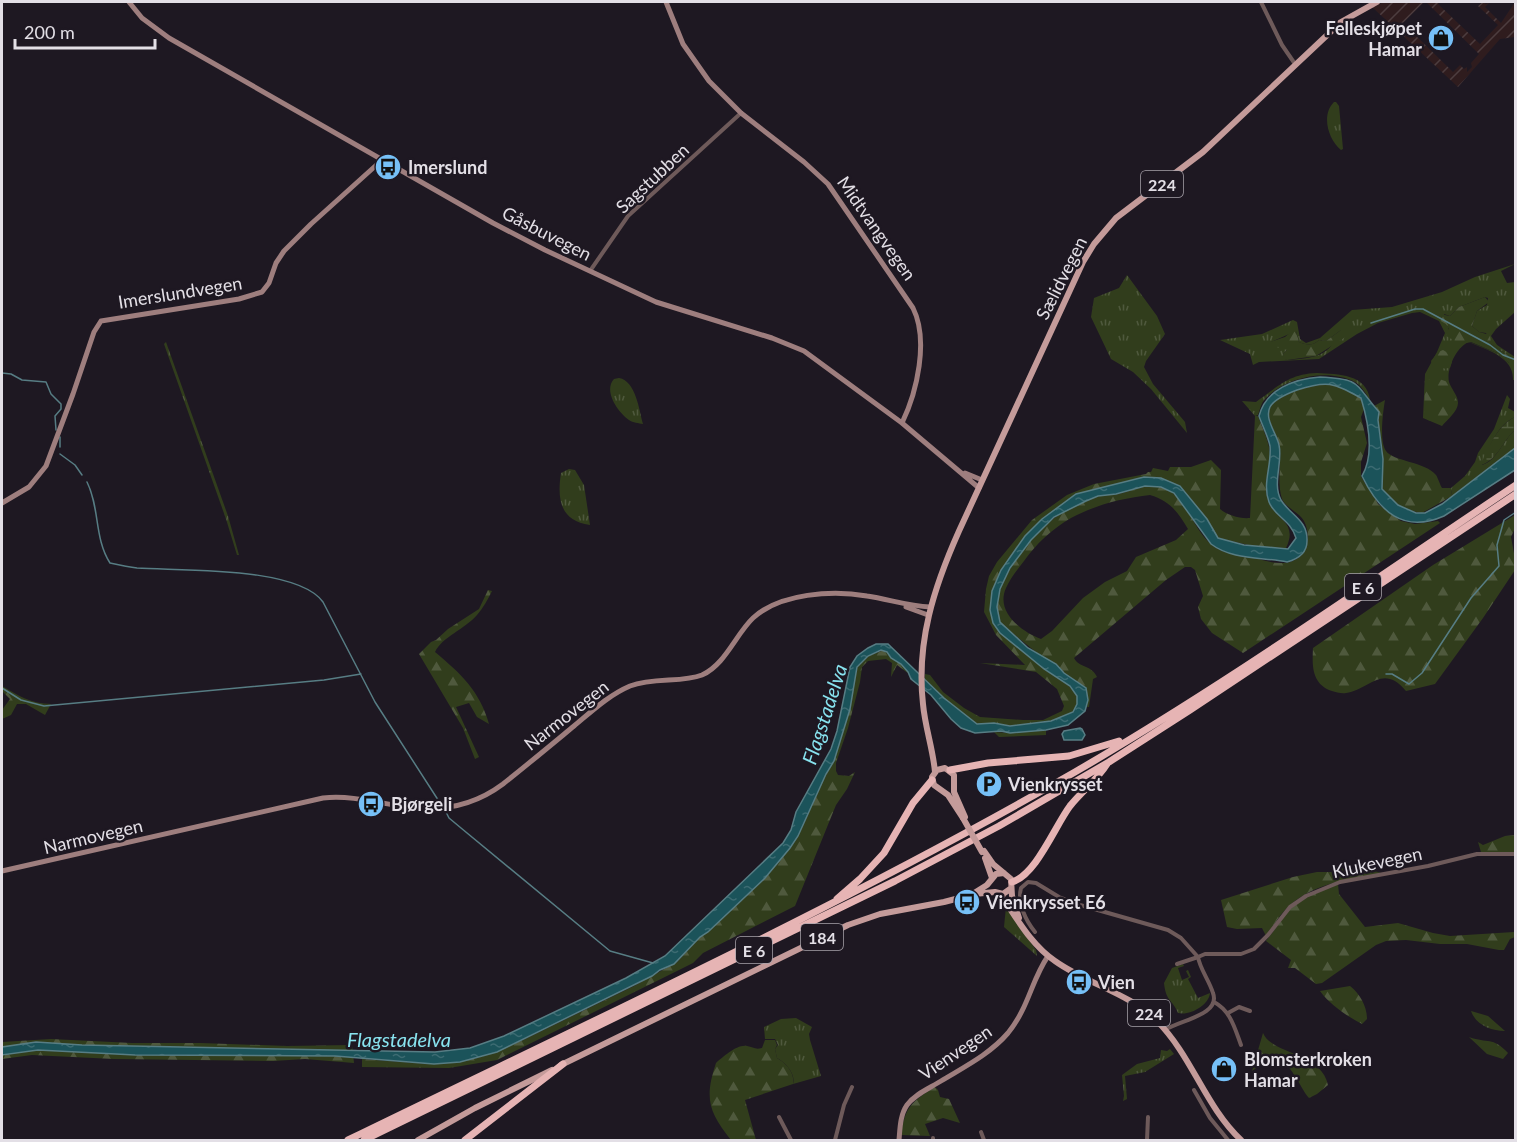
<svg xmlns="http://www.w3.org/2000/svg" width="1517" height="1142" font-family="Lato,sans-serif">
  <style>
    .industrial { fill: url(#industrial-furrows) }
    .grass { fill: url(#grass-tufts); fill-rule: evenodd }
    .forest { fill: url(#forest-firs); fill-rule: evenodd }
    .wetland { fill: url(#wetland-marsh) }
    .water { fill: url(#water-ripples); stroke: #577d84; stroke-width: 1.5 }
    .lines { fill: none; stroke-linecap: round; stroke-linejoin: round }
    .stream { stroke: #577d84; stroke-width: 1.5 }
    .minor { stroke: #6e5a5a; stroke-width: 4 }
    .secondary { stroke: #9e7e7e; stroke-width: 5 }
    .primary { stroke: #c49b9a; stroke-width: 6 }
    .motorway { stroke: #e6b4b4; stroke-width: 7 }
    .primary-bridge { stroke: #c49b9a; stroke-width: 6 }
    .labels { text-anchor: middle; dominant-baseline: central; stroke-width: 5; stroke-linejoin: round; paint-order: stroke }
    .shield { fill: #1e1822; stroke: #a8a3ab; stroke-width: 1.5 }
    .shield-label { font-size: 16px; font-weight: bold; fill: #e3dfe6 }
    .poi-label { font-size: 18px; font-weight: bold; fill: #e3dfe6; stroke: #1e1822; text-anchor: start }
    .street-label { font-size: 18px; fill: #e3dfe6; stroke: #1e1822 }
    .water-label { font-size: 20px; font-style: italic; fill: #88e3ef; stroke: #1e1822 }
  </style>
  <defs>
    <pattern id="industrial-furrows" width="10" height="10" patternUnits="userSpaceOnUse" patternTransform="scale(1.5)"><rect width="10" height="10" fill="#2f1c1e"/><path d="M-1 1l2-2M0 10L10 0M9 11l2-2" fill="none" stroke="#4d3d3f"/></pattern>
    <pattern id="grass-tufts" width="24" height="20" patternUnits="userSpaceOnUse" patternTransform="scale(1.5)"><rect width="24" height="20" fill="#313d1c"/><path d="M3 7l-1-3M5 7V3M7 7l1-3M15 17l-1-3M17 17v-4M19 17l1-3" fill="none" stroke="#4f593d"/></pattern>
    <pattern id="forest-firs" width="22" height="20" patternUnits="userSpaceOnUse" patternTransform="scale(1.5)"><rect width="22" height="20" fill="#313d1c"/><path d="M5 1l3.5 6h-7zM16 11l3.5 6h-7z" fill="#4f593d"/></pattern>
    <pattern id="wetland-marsh" width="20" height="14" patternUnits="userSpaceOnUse" patternTransform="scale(1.5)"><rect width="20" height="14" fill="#313d1c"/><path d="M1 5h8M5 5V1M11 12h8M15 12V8" fill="none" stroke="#4f593d"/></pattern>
    <pattern id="water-ripples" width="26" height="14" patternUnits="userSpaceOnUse" patternTransform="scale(1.5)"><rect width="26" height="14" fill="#1b535a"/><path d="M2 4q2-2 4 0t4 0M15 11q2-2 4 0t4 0" fill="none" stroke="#3c6b72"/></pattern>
  </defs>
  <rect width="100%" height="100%" fill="#1e1822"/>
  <path class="industrial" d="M1384 2H1424L1403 23 1453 72 1460 65 1464 69 1467 67V72L1472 67 1471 63 1479 54 1426 2H1440L1438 4 1480 44 1498 25 1478 6 1483 2 1486 4 1490 2 1485 7 1501 23 1515 2V37L1500 39 1458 87 1372 7Z"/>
  <path class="grass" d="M1334 102H1336L1339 106 1343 149 1341 150C1328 139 1321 115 1334 102Z
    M1515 264 1501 271 1507 283 1515 282V312L1496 329 1491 336 1497 345 1515 357V380H1513C1514 357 1487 350 1469 342 1457 346 1446 369 1449 382 1451 389 1458 395 1458 403 1458 411 1447 420 1442 426L1423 418 1425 374 1437 352 1445 333 1439 321 1420 312 1412 313 1378 323 1357 334 1319 359 1259 362 1253 365 1250 354 1220 340 1262 334 1293 320 1297 322 1300 339 1306 343 1320 338 1352 310 1392 307 1442 292 1475 277ZM1485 297 1488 298 1487 305 1477 311 1472 326 1479 332 1486 333 1491 344 1509 356V363L1497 353 1467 341 1449 330 1444 314 1450 316 1459 307ZM1341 330C1329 357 1315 358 1287 360L1285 359 1283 354 1287 350V343L1271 342 1296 331 1299 342C1306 345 1313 346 1319 340L1326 341Z
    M1127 275 1157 316 1165 334 1146 361 1144 367 1153 384 1185 422 1187 433 1151 389 1133 372 1111 359 1091 317 1094 298 1119 288Z
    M166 342 228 516 239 555H237L226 519 164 344Z
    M1317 373C1338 374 1367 374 1370 400 1366 394 1361 385 1355 382 1328 368 1286 377 1266 398 1261 402 1260 410 1258 415L1255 416 1242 401 1256 402C1278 387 1288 374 1317 373Z
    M619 378C636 381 639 410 643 424 639 423 633 423 629 420 618 412 603 391 614 379Z
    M1507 395 1510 399 1508 408 1515 412V417C1498 424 1488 448 1482 465 1497 461 1503 440 1515 430V448L1452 496 1451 488 1465 476 1475 462 1478 453 1494 429Z
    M569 469 575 470 584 485 590 525C560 521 557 499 561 473Z
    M1006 907 1036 950 1037 956 1004 927Z
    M1183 964 1184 966 1178 968 1182 980 1189 977 1186 971 1188 970 1191 977 1188 979 1198 998 1210 993C1209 1005 1190 1016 1178 1013 1173 1000 1166 1002 1164 983L1172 968Z
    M1471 1011 1488 1016 1505 1031C1491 1031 1476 1025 1471 1011Z
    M796 1018 812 1027 809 1034 810 1040 821 1076 793 1084C796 1074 786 1063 777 1058L775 1049 778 1045 775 1039H765L764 1027 781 1019Z
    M1469 1037C1488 1044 1492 1036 1508 1053L1503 1059 1487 1054Z
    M1170 1049 1174 1054 1145 1072 1125 1076 1127 1099 1123 1101 1124 1096 1122 1075 1137 1064 1160 1058 1161 1050 1167 1051Z"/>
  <path class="forest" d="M1485 297 1489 302 1477 311 1472 326 1479 332 1490 335 1491 344 1509 356 1513 361 1509 363 1497 353 1471 342 1461 344 1446 336 1449 329 1446 324 1439 320 1440 314 1450 316 1459 307Z
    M1345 329 1348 332 1347 336 1316 356 1287 360 1284 359 1283 354 1287 350V343L1280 348 1270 346V342L1285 337 1292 331H1296L1299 342C1306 345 1313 346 1319 340L1326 341 1341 330Z
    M1443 350 1448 353 1452 362 1450 368 1436 369 1433 367 1431 361 1438 352Z
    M1436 378 1448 382 1457 401V406L1441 424 1428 420 1424 416 1425 380Z
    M1328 384 1338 385 1361 398 1364 409 1361 417 1367 443 1361 462V476L1366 485 1369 486 1378 504 1401 521 1415 524 1438 521 1440 523 1243 653 1212 633 1201 619 1198 607 1203 596 1195 570 1191 567H1185L1166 580 1074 658C1079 668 1092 665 1097 677L1093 679 1089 707H1087L1088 700 1086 688C1059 670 1034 651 1010 631 1007 628 1002 625 1000 622 992 612 998 593 1003 583 1021 543 1054 510 1096 496 1104 494 1111 495 1119 494 1127 492 1136 488 1145 486 1183 479 1189 527 1212 545 1225 556 1244 554 1259 559 1271 563 1288 566 1298 558 1309 551 1310 532 1304 521 1299 512 1286 508 1282 499 1277 483 1281 465 1280 449 1279 437 1270 427 1269 415 1266 394 1313 385 1328 384ZM1150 495C1170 501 1178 512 1188 529L1176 540 1136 557 1127 571 1105 582 1083 598 1052 631 1041 639C1022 632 995 612 1006 588 1010 579 1017 570 1024 561 1036 544 1052 529 1071 518 1095 505 1123 498 1150 495Z
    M1385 400C1383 412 1379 441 1386 451 1392 461 1426 462 1436 475 1438 478 1440 485 1442 488H1451L1452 496 1422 513C1408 511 1384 502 1381 486 1380 477 1383 467 1383 458 1383 442 1377 427 1379 412L1374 406Z
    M1255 416H1258C1263 430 1270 442 1270 457 1269 472 1263 484 1268 499 1274 520 1299 521 1286 548L1258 547 1217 538 1207 519 1180 486 1161 478 1144 477 1076 494 1042 519 1025 536 1001 570 992 591 990 610 1000 633 1044 669 1069 686 1077 696V704L1073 712 1051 721 1010 726 994 723 977 724 944 698 925 679V674L930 675 943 692 964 708 980 717 1023 720H1043L1062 711 1064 706 1057 689 1036 672 980 663 1025 665 996 635 984 612 986 589 989 576 997 562 1032 520 1067 495 1094 484 1146 474 1148 472H1151L1153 468 1168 471 1170 467H1191L1211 460 1221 470 1220 509C1227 515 1240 519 1250 518Z
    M1515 515V528L1511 537 1515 559V570L1483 618 1435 684 1406 691C1383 663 1370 689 1346 693 1342 694 1336 692 1332 691 1312 684 1312 667 1313 648L1433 565Z
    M488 590 492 591C488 599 483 608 477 615 465 629 442 637 435 652 461 674 479 690 489 724L477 717 469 703 456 707 479 757 475 759 463 728 419 654 431 642 436 640 448 629 479 609Z
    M884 650 901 664 909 674 897 665 891 677 892 663 886 659 868 661 862 667 860 682 848 728 836 763V771L838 775 849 776 855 772 847 789 836 805 795 906 703 953 693 963 677 971 497 1060 449 1068 362 1067V1059L431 1064 460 1062 480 1057 521 1041 634 986 677 962 700 937 718 922 757 885 790 848 798 836 826 774 834 761 850 709 857 667 868 656Z
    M2 686C17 695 32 704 51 704L45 715 26 704H17L11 715 2 719V710L10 699 2 691Z
    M1046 730V735L999 737 994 732 1010 733Z
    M1515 835V852H1481L1478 842 1483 845 1505 836Z
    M1351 864 1381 873C1348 879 1310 884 1286 909 1278 917 1273 927 1266 936L1262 928 1237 929 1227 927 1221 900 1293 877 1317 872H1332Z
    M1338 884 1339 894 1365 927 1398 923 1433 933 1450 936 1514 932 1515 937 1510 939 1504 950H1499L1467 944H1440L1406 940 1386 941 1376 945 1322 983 1316 984 1295 968H1288L1291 960 1266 941 1290 909 1307 897Z
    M1350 986C1360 994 1367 1006 1367 1019L1362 1024C1347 1016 1330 1005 1320 991Z
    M1263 1033C1272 1055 1321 1052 1328 1085L1317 1094 1309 1098C1299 1087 1291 1059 1273 1059 1266 1060 1258 1067 1252 1071Z
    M51 1039 132 1043H200L287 1046 352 1045 354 1063 305 1059 273 1061 114 1059 32 1055 2 1059V1042Z
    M765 1040H775L777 1045 775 1049 777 1058C786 1063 795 1073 793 1084L745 1100 756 1140H731C709 1112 704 1099 716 1063 723 1057 737 1044 747 1046 753 1047 755 1050 762 1048Z
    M935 1087 938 1090 940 1097 949 1099 960 1123 943 1118 925 1124 930 1136 901 1135C905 1107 911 1102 935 1087Z"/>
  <path class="wetland" d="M1515 417V430C1503 440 1498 460 1481 465 1487 448 1499 424 1515 417Z"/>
  <path class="water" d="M1320 377C1363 379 1354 384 1379 412L1378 420 1383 459 1382 489 1398 505 1416 513H1425L1442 504 1515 448V470L1444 516C1403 534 1379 511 1362 476 1375 454 1368 421 1361 398 1333 383 1328 380 1297 390 1289 393 1274 399 1270 407 1264 419 1277 434 1279 445 1283 462 1272 484 1281 500 1290 515 1308 520 1307 541 1307 553 1298 559 1287 562 1262 557 1232 560 1211 544L1174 493 1161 487 1145 486 1116 494 1098 496 1086 501 1054 517 1031 540 1010 568 1000 589 997 607 1000 622 1028 648 1056 664 1064 673 1086 688 1088 700 1085 711 1068 725 1046 730 1010 733 1001 731 975 733 961 728 951 719 931 695 911 679 908 672 901 664 891 658 887 652 881 650 868 656 857 667 850 709 834 761 826 774 798 836 790 848 765 878 708 932 700 937 674 964 660 970 652 976 497 1052 460 1062 434 1064 335 1056 135 1055 38 1050 2 1055V1047L36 1042 82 1045 435 1052 470 1048 504 1036 626 978 665 956 783 843 791 830 796 812 831 749 837 731 850 667 857 656 868 648 876 644H888L944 698 977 724 994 723 1010 726 1051 721 1073 712 1077 704V696L1070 686 1044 669 1000 633 993 623 990 610 992 591 1001 570 1025 536 1042 519 1076 494 1144 477 1161 478 1180 486 1207 519 1218 538 1244 545 1288 549 1296 538C1291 520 1274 516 1269 502 1262 483 1272 465 1270 446 1268 436 1262 425 1259 416 1266 389 1294 379 1320 377Z
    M1080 728 1082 729 1085 735 1082 740H1064L1062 734 1064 731Z"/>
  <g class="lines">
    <path class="stream" d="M1371 323 1415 309H1423L1490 345 1503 355 1516 360
      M2 373 11 374 22 380 46 382 51 394 61 404V409L55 416 56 430
      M60 447V437
      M60 454 75 465 82 475
      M87 482C100 508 94 538 110 563 119 565 128 567 137 568 180 571 297 566 323 602L375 702 442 806
      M1386 674H1392L1409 684 1422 673 1471 598 1499 566 1497 545 1504 520 1516 512
      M2 688 21 700 44 706 324 680 361 674
      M445 810 449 818 461 828 610 951 653 963"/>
    <path class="minor" d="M1261 2 1282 45 1295 64
      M590 271 628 216 741 113
      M1035 932C1026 921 1017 903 1021 888L1028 882 1036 883 1059 897 1080 905 1168 930 1181 938 1198 957 1177 964
      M1214 1002C1231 1011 1235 1029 1241 1045
      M1228 1013 1239 1007 1250 1011
      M1165 1030C1180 1020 1221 1015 1213 993 1209 980 1200 969 1198 957L1205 954H1241L1254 949 1268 935 1290 907 1306 896 1340 882 1428 866 1477 854H1516
      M1194 1090 1210 1118 1228 1140
      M779 1117 791 1140
      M981 1132 984 1140
      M933 1138V1140
      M835 1140 844 1105 852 1087
      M1147 1140 1148 1117"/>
    <path class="secondary" d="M129 2 142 18 169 38 493 223 545 250 656 302 772 338 804 351 902 423 979 488
      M666 2 683 44 709 81 741 113 804 162 828 184 913 308C929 340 917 392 902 423
      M965 473 982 480
      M2 503 29 487 46 466 73 394 94 332 101 321 239 299 262 292 269 283 276 263 284 251 311 224 382 160
      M906 607 928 615
      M2 871 323 798C352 795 378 803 406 807 441 812 475 805 503 784 527 765 551 745 574 726 592 711 609 695 630 686 654 677 682 683 702 675 725 665 736 634 753 618 780 593 833 590 867 596 888 599 908 606 930 607
      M899 1140C900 1129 900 1115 907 1105 915 1094 930 1088 941 1081 964 1067 990 1054 1008 1033 1029 1007 1031 981 1048 956"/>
    <path class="primary" d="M935 772C933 749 925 727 923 704 916 642 934 587 959 531L1083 262 1094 244 1116 218 1203 152 1341 22 1377 2
      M963 818 948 795 934 785 932 777 937 770 945 768 954 775V792L965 817
      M984 851 993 864 1011 879 1012 896 1019 918
      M985 858 992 878
      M974 894 995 892 1003 894 1010 889
      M1000 894C1016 917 1031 945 1055 961 1087 984 1129 993 1157 1021 1192 1056 1205 1106 1241 1140
      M561 1065 848 925 880 914 944 902 971 895 987 885 996 874 1004 873
      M418 1140 475 1108 552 1070"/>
    <path class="motorway" d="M950 770 988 763 1069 756 1119 741
      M1012 882C1036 875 1055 826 1070 806 1082 791 1097 780 1107 764
      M837 899 860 879 884 853 913 803 932 780
      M348 1140C592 1021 840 907 1075 772 1227 684 1370 582 1516 485
      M364 1140 895 881 999 826 1109 762 1190 710 1516 494
      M465 1140 563 1064"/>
    <path class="primary-bridge" d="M963 818 982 852"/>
  </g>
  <defs>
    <symbol id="shop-disc" viewBox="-11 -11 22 22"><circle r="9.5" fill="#76c0f7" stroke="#1e1822"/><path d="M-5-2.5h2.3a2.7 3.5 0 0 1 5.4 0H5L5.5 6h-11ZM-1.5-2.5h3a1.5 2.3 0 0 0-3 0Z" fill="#111"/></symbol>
    <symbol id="bus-disc" viewBox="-11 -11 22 22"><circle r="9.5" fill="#76c0f7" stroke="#1e1822"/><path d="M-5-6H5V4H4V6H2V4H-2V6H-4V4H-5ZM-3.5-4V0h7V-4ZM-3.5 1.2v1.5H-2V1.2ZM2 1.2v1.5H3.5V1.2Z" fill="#111"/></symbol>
    <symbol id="parking-disc" viewBox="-11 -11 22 22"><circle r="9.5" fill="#76c0f7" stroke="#1e1822"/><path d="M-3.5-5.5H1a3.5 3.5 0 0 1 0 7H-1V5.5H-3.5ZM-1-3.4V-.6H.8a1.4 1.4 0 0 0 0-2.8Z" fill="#111"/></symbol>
  </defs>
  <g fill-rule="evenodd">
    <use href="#shop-disc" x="1426" y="23" width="30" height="30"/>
    <use href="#bus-disc" x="373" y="152" width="30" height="30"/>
    <use href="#parking-disc" x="974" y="769" width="30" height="30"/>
    <use href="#bus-disc" x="356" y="789" width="30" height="30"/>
    <use href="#bus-disc" x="952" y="887" width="30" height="30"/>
    <use href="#bus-disc" x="1064" y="967" width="30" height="30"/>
    <use href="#shop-disc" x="1209" y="1054" width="30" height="30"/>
  </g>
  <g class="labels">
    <g class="shield">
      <rect x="1141" y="171" width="42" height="26" rx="4.5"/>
      <rect x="1345" y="574" width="36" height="26" rx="4.5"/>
      <rect x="801" y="924" width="42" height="26" rx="4.5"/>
      <rect x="736" y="937" width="36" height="26" rx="4.5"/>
      <rect x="1128" y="1000" width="42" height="26" rx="4.5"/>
    </g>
    <g class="shield-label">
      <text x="1162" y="184">224</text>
      <text x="1363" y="587">E 6</text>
      <text x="822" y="937">184</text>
      <text x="754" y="950">E 6</text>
      <text x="1149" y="1013">224</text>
    </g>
    <g class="poi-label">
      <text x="1422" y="28" text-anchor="end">Felleskjøpet<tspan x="1422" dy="21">Hamar</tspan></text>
      <text x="408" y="167">Imerslund</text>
      <text x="1008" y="784">Vienkrysset</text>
      <text x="391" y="804">Bjørgeli</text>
      <text x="986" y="902">Vienkrysset E6</text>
      <text x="1098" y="982">Vien</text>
      <text x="1244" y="1059">Blomsterkroken<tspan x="1244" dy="21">Hamar</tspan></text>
    </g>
    <g class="street-label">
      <text transform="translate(652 178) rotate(-43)">Sagstubben</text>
      <text transform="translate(877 228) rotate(55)">Midtvangvegen</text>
      <text transform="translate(547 233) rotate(27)">Gåsbuvegen</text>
      <text transform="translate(1061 278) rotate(-63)">Sælidvegen</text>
      <text transform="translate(180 292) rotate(-9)">Imerslundvegen</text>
      <text transform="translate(566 715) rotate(-38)">Narmovegen</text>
      <text transform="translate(93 836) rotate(-13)">Narmovegen</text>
      <text transform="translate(1377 862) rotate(-12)">Klukevegen</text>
      <text transform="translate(955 1052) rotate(-34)">Vienvegen</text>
    </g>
    <g class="water-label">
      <text transform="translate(824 714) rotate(-72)">Flagstadelva</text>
      <text x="399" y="1039">Flagstadelva</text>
    </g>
  </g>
  <rect width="1517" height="1142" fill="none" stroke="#e3dfe6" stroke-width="6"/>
  <path d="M15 39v9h140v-9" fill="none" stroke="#e3dfe6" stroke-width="3"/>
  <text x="24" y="39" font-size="18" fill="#e3dfe6" stroke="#1e1822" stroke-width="4.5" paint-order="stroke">200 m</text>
</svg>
